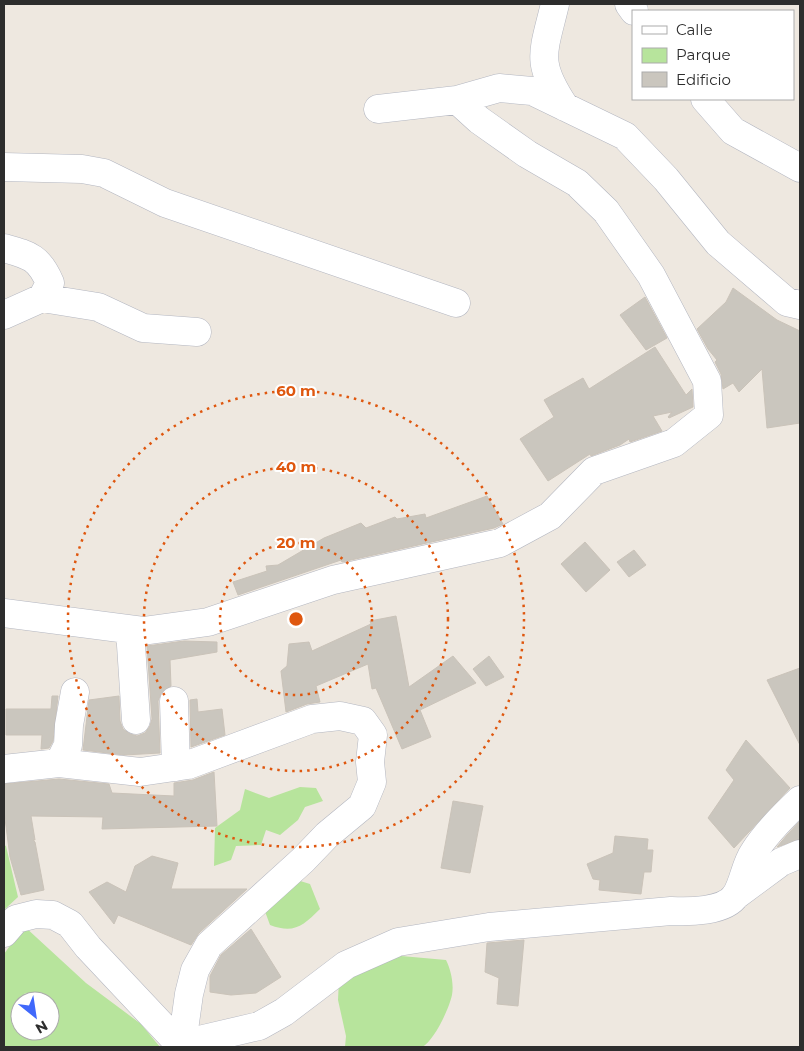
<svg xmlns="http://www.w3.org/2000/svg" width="804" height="1051" font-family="Montserrat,sans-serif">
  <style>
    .green { fill: #b7e49c; fill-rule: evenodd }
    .building { fill: #cac6be; stroke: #cac3b9 }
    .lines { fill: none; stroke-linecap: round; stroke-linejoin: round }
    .minor-casing { stroke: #b3b6c0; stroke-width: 29 }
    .minor { stroke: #fff; stroke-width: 28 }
    .ring { fill: none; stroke: #df570e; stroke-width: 2.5; stroke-dasharray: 2.5 5 }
    .centre { fill: #df570e; stroke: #fff; stroke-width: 2.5 }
    .ring-label { font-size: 15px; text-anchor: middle; font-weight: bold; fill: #df570e; stroke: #fff; stroke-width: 4; stroke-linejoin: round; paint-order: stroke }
  </style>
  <rect width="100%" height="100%" fill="#eee8e0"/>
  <path class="green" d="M300 787 316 788 323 801 305 807 298 820 280 835 266 830 261 845 236 846 231 860 214 866 215 828 240 810 245 789 269 798Z
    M4 845 6 846 18 897 4 910Z
    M297 880 310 884 320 909C303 926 294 934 270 925L263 906Z
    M24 926 86 983 141 1024 160 1047H4V954ZM20 1001H50V1031H20Z
    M379 954 446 960C451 970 454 984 452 995 449 1009 434 1041 422 1047H345L346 1036 338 1000 339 979Z"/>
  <path class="building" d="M733 288 777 320 800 331V423L767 428 762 369 739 392 733 383 723 389 721 374 715 362 717 360 708 349 697 329 726 302Z
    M645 297 667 338 646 350 620 315Z
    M655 347 686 395 692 389 693 407 669 418 668 417 672 412 653 416 662 431 630 442 629 439 620 445 591 456 590 454 548 481 520 439 554 417 544 400 583 378 589 389Z
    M487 496 503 524 494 528 342 562 341 560 238 595 233 582 267 571 266 566 278 565 324 538 361 523 366 528 395 517 397 519 425 514 426 518Z
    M585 542 610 570 586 592 561 564Z
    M634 550 646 565 629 577 617 562Z
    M396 616 409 687 453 656 476 683 420 710 431 737 402 749 376 688 372 689 368 664 316 686 320 702 307 704 286 712 281 671 287 666 289 644 309 642 312 651 371 624 370 621Z
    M184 641 217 642V652L170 660 171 686 161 693 158 701 160 753 124 755 83 750 89 700 119 696 120 721 123 729 130 734 137 736 145 733 150 726 152 719 147 646Z
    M489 656 504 677 486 686 473 669Z
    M800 668V745L767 680Z
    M52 696H58L53 741 49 748 41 749 42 735H6V709H51Z
    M197 699 198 712 222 709 225 735 191 747 190 700Z
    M746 740 790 788 734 848 708 818 734 780 726 770Z
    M214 772 217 826 102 829 103 817 31 816 35 840H33L35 842 44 890 21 895 10 857 4 811V784L59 779 109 784 112 793 174 796V783L193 780Z
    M453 801 483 806 470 873 441 868Z
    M800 821V839L777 847 787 835Z
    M615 836 648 839 647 850H653L651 872H644L641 894 599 890 600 880 593 879 587 864 613 853Z
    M152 856 178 863 171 889H247L199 933 191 945 118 915 114 924 89 892 107 882 126 892 135 866Z
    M251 929 281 977 256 993 231 995 210 992V976L221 955Z
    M524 940 518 1006 497 1004 499 978 485 972 487 943Z"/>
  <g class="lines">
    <defs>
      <path id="minor" d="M555 4C543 54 535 62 565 107
        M629 4 634 11
        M705 99 733 131 800 168
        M378 109 457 100 499 88 532 91 625 136 666 179 718 243 787 302 800 305
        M4 167 82 169 104 173 165 203 456 303
        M4 248C29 255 39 257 50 283L42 298 4 315
        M42 298 98 307 143 328 197 332
        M4 613 143 631 208 622 333 580 500 543 550 516 594 471 674 443 709 415 707 381 651 275 606 211 577 183 527 154 479 120 457 100
        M130 630 136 720
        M174 701 176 767
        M59 763 68 745 69 725 75 692
        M4 769 59 763 140 772 188 765 312 719 340 716 363 721 373 735 370 762 372 782 362 806 327 835 303 860 209 945 195 970 189 994 182 1044 259 1026 284 1012 346 965 398 942 489 927 671 911C688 912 725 912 736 895 744 882 745 865 754 852 766 833 783 816 800 800
        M735 896 781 862 800 854
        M4 933 16 919 36 914 53 915 70 924 88 947 182 1047"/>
    </defs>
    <use href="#minor" class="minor-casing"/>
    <use href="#minor" class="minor"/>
  </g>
  <g class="ring">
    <circle cx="296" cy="619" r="76"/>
    <circle cx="296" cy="619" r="152"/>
    <circle cx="296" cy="619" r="228"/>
  </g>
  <circle cx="296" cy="619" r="8" class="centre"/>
  <g class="ring-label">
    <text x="296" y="396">60 m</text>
    <text x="296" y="472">40 m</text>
    <text x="296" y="548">20 m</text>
  </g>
  <rect width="804" height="1051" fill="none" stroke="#2d2d2d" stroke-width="10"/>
  <rect x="632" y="10" width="162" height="90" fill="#ffffff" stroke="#ababab"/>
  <rect x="642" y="26" width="25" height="8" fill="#ffffff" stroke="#ababab"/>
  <text x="676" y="35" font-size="15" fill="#2d2d2d">Calle</text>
  <rect x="642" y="48" width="25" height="15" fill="#b7e49c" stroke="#ababab"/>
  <text x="676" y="60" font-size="15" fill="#2d2d2d">Parque</text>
  <rect x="642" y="72" width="25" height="15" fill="#cac6be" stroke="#ababab"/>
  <text x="676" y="85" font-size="15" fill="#2d2d2d">Edificio</text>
  <g transform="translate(35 1016) rotate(150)"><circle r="24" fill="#ffffff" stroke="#ababab"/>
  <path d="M0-4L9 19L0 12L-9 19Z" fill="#4068fb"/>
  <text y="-8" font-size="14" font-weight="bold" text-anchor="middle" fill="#2d2d2d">N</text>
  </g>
</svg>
